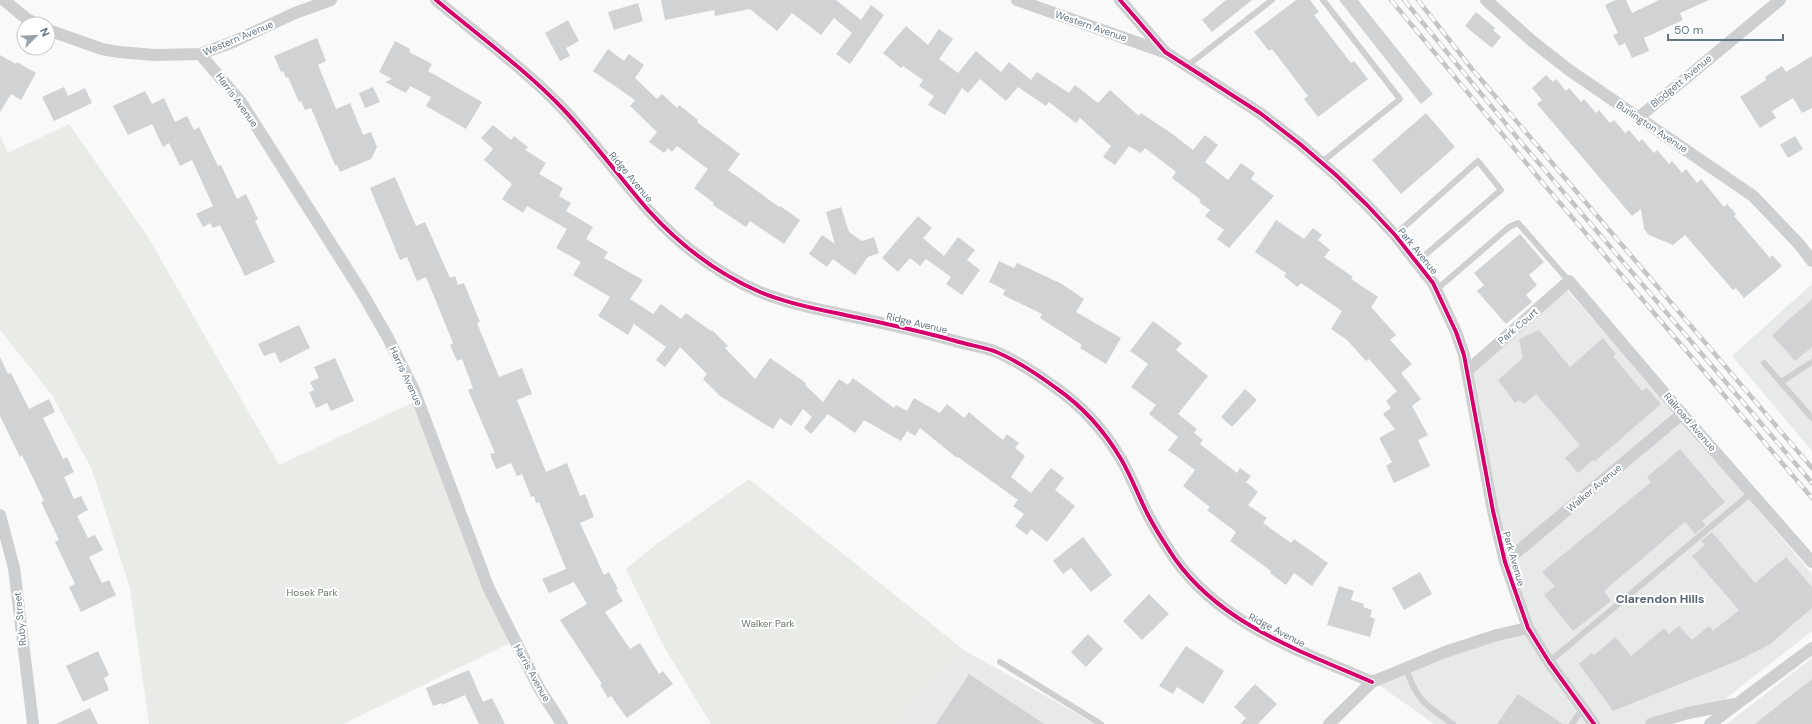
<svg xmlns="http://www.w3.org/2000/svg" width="1812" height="724" font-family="'DM Sans',sans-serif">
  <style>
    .built { fill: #e8e9e9 }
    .green { fill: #e8ebe6 }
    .building { fill: #d0d2d3 }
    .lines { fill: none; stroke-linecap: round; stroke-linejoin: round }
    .service { stroke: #cecfd0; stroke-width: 6 }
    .minor { stroke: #cecfd0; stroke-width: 12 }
    .rail-casing { stroke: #c3c5c6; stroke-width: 4.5 }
    .rail { stroke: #fff; stroke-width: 3; stroke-dasharray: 9; stroke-linecap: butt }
    .cycleway-casing { stroke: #fff; stroke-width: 6 }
    .cycleway { stroke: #d6006c; stroke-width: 4 }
    .labels { text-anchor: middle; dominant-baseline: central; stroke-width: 4; stroke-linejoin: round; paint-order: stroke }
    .street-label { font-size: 10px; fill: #657683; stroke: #fff }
    .park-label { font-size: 10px; fill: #687a64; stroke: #fff }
    .quarter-label { font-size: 12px; font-weight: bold; fill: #57646e; stroke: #fff }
  </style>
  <rect width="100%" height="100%" fill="#f9f9f9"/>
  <path class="built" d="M1812 284V451L1732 356Z
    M1566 289 1677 413 1508 554 1471 372Z
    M1682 420 1812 574V631L1724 700 1643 724H1600L1550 657 1531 624 1510 563Z
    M1524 630 1589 724H1434L1379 685 1444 658Z
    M964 650 1095 724H896L913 699Z
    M1812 658V724H1727L1742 712Z"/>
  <path class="green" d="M69 124 148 237 279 465 414 402 510 643 343 724H149L130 588 92 470 52 395 0 330V136L8 153Z
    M749 479 964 650 913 699 896 724H711L663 645 626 569 658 543Z"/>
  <path class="building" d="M661 0H836L861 20 871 5 884 15 850 64 836 54 852 33 834 18 821 35 792 13 777 31 750 9 715 16 714 10 665 20Z
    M1226 0H1252L1212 32 1202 20Z
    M1296 0H1310L1319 12 1314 15 1351 63 1354 61 1368 79 1318 117 1304 99 1308 96 1272 49 1269 51 1254 32Z
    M1339 0H1358L1433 94 1421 104Z
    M1616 0H1626L1632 13 1659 0H1709L1680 13 1683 20 1644 38 1649 51 1632 58 1625 43 1619 46 1613 35 1618 33 1605 5Z
    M638 3 643 21 614 30 608 12Z
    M1476 12 1495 28 1493 30 1501 37 1492 48 1465 26Z
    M568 20 579 41 566 48 570 56 560 61 545 33Z
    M906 26 928 45 939 29 953 39 939 59 958 73 976 51 1001 72 1009 62 1031 80 1037 72 1069 93 1075 85 1098 103 1110 90 1139 116 1141 113 1171 133 1193 150 1205 135 1218 145 1205 162 1228 180 1241 163 1255 173 1251 179 1274 196 1229 248 1217 239 1224 230 1205 216 1210 210 1199 202 1201 200 1172 178 1176 172 1145 148 1141 153 1129 146 1115 165 1103 157 1111 146 1080 118 1076 123 1049 102 1046 106 1018 87 1006 101 980 79 968 93 962 88 945 115 928 105 934 96 919 86 923 80 903 66 901 68 883 53Z
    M317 38 326 61 318 65 336 109 350 103 363 135 371 132 377 147 371 159 340 172 337 165H335L311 108 305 110 301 101 299 102 288 77 286 78 283 71 281 72 274 56Z
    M395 41 410 49 409 52 432 64 428 71 482 102 466 129 426 106 431 97 410 86 406 93 385 82 392 79 379 72Z
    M608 49 624 61 629 54 644 65 635 78 657 99 662 94 677 108 679 105 698 120 697 122 740 154 728 170 779 207 780 206 800 220 784 244 750 221 746 227 713 205 714 203 694 188 708 169 677 146 672 152 668 148 664 153 649 142 657 132 630 106 635 100 593 71Z
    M0 55 16 64 17 62 36 73 21 100 11 94 0 112Z
    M1812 56V108L1802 113 1793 98 1772 111 1776 118 1760 128 1740 97 1766 80 1765 77 1782 66 1786 72Z
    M1546 75 1553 82 1556 79 1566 91 1569 88 1581 102 1584 99 1596 113 1599 110 1610 123 1614 120 1625 133 1629 130 1639 142 1642 139 1654 153 1657 150 1669 164 1672 161 1682 173 1686 169 1697 183 1701 179 1724 207 1727 204 1736 214 1734 216 1770 258 1772 255 1782 266 1744 298 1736 288 1733 290 1685 235 1673 245 1649 235 1644 229 1641 209 1632 216 1537 104 1542 100 1532 88Z
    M64 87 68 96 85 88 92 103 54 121 42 97Z
    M373 87 380 102 365 108 359 93Z
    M145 91 152 104 164 98 175 122 187 116 194 130 199 127 218 166 221 165 237 199 246 194 258 219 255 221 275 262 245 276 220 225 213 228 210 223 203 227 196 214 213 206 192 160 180 166 169 143 163 147 152 124 128 135 113 106Z
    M1426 113 1455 147 1401 194 1372 160Z
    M493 125 511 140 514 136 528 147 525 150 546 163 539 174 563 188 559 196 571 203 566 211 593 227 586 239 608 252 604 258 643 280 630 299 653 314 661 304 681 319 686 313 711 331 712 330 728 346 725 348 755 379 770 358 806 383 805 385 823 402 839 379 848 385 853 378 894 408 896 405 907 411 914 398 940 413 947 404 964 418 969 412 984 425 1003 440 1007 434 1019 443 1015 448 1025 456 1011 477 1031 493 1051 468 1064 478 1055 490 1075 506 1047 542 1031 529 1027 535 1015 526 1024 514 1013 506 1018 500 958 457 957 458 920 428 915 436 907 431 901 441 864 420 855 433 828 414 811 434 804 428 812 417 803 409 791 426 780 418 773 429 720 396 703 379 707 374 680 347 665 367 656 360 666 347 634 324 628 335 598 316 610 297 573 275 581 262 556 248 567 229 527 206 523 213 502 199 512 184 484 160 493 149 481 138Z
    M1795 136 1803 149 1788 158 1780 145Z
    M395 177 416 226 425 222 450 278 455 276 458 285 464 283 480 322 477 323 499 377 522 368 532 394 517 400 546 472 567 463 580 496 585 494 594 517 580 523 604 575 609 572 618 589 616 590 623 601 605 612 630 649 640 643 659 674 663 671 673 684 627 718 611 696 608 698 600 685 602 684 560 620 587 604 574 582 549 593 542 579 566 569 539 502 536 503 534 496 531 497 522 474 517 476 511 463 496 469 490 454 495 453 468 390 473 388 462 359 457 361 450 345 453 343 426 277 417 281 407 257 400 260 370 188Z
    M841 207 849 232 862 241 874 237 879 253 868 257 855 275 833 259 827 267 809 254 822 235 835 244 826 212Z
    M918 216 932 228 923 238 944 256 958 237 975 250 967 260 980 270 962 295 946 284 951 277 926 259 920 266 910 258 898 272 882 258Z
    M1276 220 1304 239 1313 228 1322 235 1318 240 1330 250 1324 257 1353 277 1351 279 1378 297 1371 307 1396 335 1390 340 1412 364 1401 373 1421 399 1412 406 1428 435 1418 440 1430 466 1394 483 1386 466 1392 462 1379 438 1395 429 1383 414 1391 408 1386 401 1397 391 1369 359 1366 361 1347 340 1331 329 1342 311 1301 283 1297 287 1284 276 1286 273 1255 252Z
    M1520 234 1544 262 1529 275 1537 285 1526 295 1532 302 1506 324 1477 291 1484 285 1474 273Z
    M999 261 1014 268 1017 263 1062 284 1084 299 1076 312 1121 338 1106 364 1080 348 1082 345 1040 318 1042 314 1003 295 1005 290 989 282Z
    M1812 299V347L1795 361 1772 335Z
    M1153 321 1182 343 1176 350 1208 376 1178 414 1197 429 1194 433 1203 440 1200 444 1237 473 1240 468 1251 476 1246 482 1258 492 1248 505 1267 518 1263 523 1291 543 1294 539 1328 563 1312 586 1294 573 1286 585 1270 573 1271 571 1230 541 1236 532 1207 510 1210 507 1183 486 1195 470 1168 450 1178 437 1149 414 1156 405 1131 387 1148 364 1130 351Z
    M299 325 310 348 280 363 275 352 264 356 258 344Z
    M1539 330 1570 367 1603 338 1616 354 1613 356 1642 391 1647 388 1661 404 1594 462 1593 460 1578 473 1565 458 1580 445 1536 394 1524 404 1519 400 1515 403 1498 380 1523 358 1519 339Z
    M0 357 8 374 11 373 29 409 49 399 55 412 43 418 63 459 67 457 74 472 64 477 74 499 81 496 88 510 77 516 88 538 95 535 103 550 89 557 102 583 109 580 116 595 81 612 69 587 75 584 55 542 59 540 41 502 44 501 22 455 20 457 0 416Z
    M335 358 354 401 331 411 327 403 316 408 309 392 314 390 310 382 319 378 314 367Z
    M1245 389 1257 400 1232 427 1221 417Z
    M1680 449 1725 502 1702 521 1706 525 1695 534 1685 522 1604 591 1611 601 1573 631 1544 595 1555 586 1542 572 1651 482 1647 477Z
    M1712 532 1755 583 1786 557 1812 587V608L1769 645 1737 661 1613 711 1579 664 1592 653 1594 655 1615 637 1631 656 1664 628 1669 634 1679 626 1692 640 1709 626 1713 631 1739 610 1692 556 1705 545 1701 541Z
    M1083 537 1112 575 1091 592 1071 568 1063 574 1053 561Z
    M1420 572 1432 594 1404 610 1392 588Z
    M1339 586 1354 591 1351 600 1364 604 1363 607 1372 610 1370 617 1375 619 1370 637 1327 625Z
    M1149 594 1169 614 1142 640 1123 621Z
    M1088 634 1103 649 1086 667 1071 652Z
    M1186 646 1224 671 1203 704 1177 687 1173 694 1159 686Z
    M98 651 109 675 104 678 109 690 83 702 66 666Z
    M469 670 483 702 492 698 505 724H479L465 695 442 705V703L433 706 426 688Z
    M969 674 1044 724H936Z
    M1812 679V724H1755L1775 708Z
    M1255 684 1277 704 1258 724H1240L1246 718 1234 707Z
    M1518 694 1563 724H1497Z
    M90 708 98 724H56Z"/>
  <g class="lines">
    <path class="service" d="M1187 66 1272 0
      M1322 162 1400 99 1323 0
      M1395 235 1478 161 1501 190 1417 262
      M1436 290 1509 227 1518 223 1569 281
      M1764 363 1812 418
      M1781 382 1812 362
      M1000 662 1101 724
      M1549 662 1751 493
      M1406 668C1417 701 1425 705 1453 724
      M1572 724 1583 708"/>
    <path class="minor" d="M4 0 27 19 37 24
      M436 0C479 36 525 69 564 110 594 142 620 178 649 211 680 245 718 274 760 292 784 302 811 308 836 313 877 322 918 330 959 342 970 345 983 347 994 351 1016 360 1037 374 1056 388 1082 406 1105 432 1121 459 1131 476 1138 495 1147 513 1155 529 1165 544 1175 559 1222 625 1301 651 1372 682
      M1017 0 1164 52
      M1120 0 1165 52 1260 113 1300 144 1336 175 1367 205 1395 235 1433 283 1456 332 1464 355 1493 511 1505 562 1528 628 1549 662 1594 724
      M1486 0 1532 41 1569 70 1753 196 1799 244 1812 261
      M48 30 102 49 119 52 155 55 200 54 233 42 295 13 331 0
      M200 54 241 102 361 291 387 336 414 390 489 589 539 688 562 724
      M1638 118 1780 0
      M1467 371 1569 281 1682 414 1812 562
      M0 515 14 568 33 724
      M1505 562 1682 414
      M1329 724 1372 682 1445 652 1497 635 1528 628
      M1651 724 1688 713 1735 704
      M1710 724 1812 648"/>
    <defs>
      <path id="rail" d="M1391 0 1542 182 1812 498
        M1404 0 1525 147 1812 483
        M1418 0 1472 69 1812 468"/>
    </defs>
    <use href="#rail" class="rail-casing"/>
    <use href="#rail" class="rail"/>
    <defs>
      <path id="cycleway" d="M436 0C479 36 525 69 564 110 594 142 620 178 649 211 680 245 718 274 760 292 784 302 811 308 836 313 877 322 918 330 959 342 970 345 983 347 994 351 1016 360 1037 374 1056 388 1082 406 1105 432 1121 459 1131 476 1138 495 1147 513 1155 529 1165 544 1175 559 1222 625 1301 651 1372 682
        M1120 0 1165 52 1260 113 1300 144 1336 175 1367 205 1395 235 1433 283 1456 332 1464 355 1493 511 1505 562 1528 628 1549 662 1594 724"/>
    </defs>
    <use href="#cycleway" class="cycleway-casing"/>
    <use href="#cycleway" class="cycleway"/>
  </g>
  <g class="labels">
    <g class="street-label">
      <text transform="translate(1091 26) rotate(19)">Western Avenue</text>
      <text transform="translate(238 38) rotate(-23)">Western Avenue</text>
      <text transform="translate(1681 81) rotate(-40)">Blodgett Avenue</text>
      <text transform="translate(237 100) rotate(54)">Harris Avenue</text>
      <text transform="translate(1652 127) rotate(34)">Burlington Avenue</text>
      <text transform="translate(631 177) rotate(50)">Ridge Avenue</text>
      <text transform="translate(1418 251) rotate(51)">Park Avenue</text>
      <text transform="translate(917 323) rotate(13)">Ridge Avenue</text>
      <text transform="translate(1518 326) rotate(-41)">Park Court</text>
      <text transform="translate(406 376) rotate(65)">Harris Avenue</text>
      <text transform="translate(1690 422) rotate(49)">Railroad Avenue</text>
      <text transform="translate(1594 488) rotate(-40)">Walker Avenue</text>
      <text transform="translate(1514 559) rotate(74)">Park Avenue</text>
      <text transform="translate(20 619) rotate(-96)">Ruby Street</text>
      <text transform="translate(1277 630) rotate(27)">Ridge Avenue</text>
      <text transform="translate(532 673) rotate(61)">Harris Avenue</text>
    </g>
    <g class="park-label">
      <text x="312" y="592">Hosek Park</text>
      <text x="768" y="623">Walker Park</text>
    </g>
    <g class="quarter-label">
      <text x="1660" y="599">Clarendon Hills</text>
    </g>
  </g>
  <g transform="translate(36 36) rotate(66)"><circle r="19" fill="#ffffff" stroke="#c1c8cd"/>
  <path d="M0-3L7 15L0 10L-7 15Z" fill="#99a4ac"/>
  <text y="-6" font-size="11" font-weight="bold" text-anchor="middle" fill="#657683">N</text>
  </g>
  <path d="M1668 34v6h115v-6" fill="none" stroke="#657683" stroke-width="2"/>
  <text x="1674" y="34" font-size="12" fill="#657683" stroke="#ffffff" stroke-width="3" paint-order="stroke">50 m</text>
</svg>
